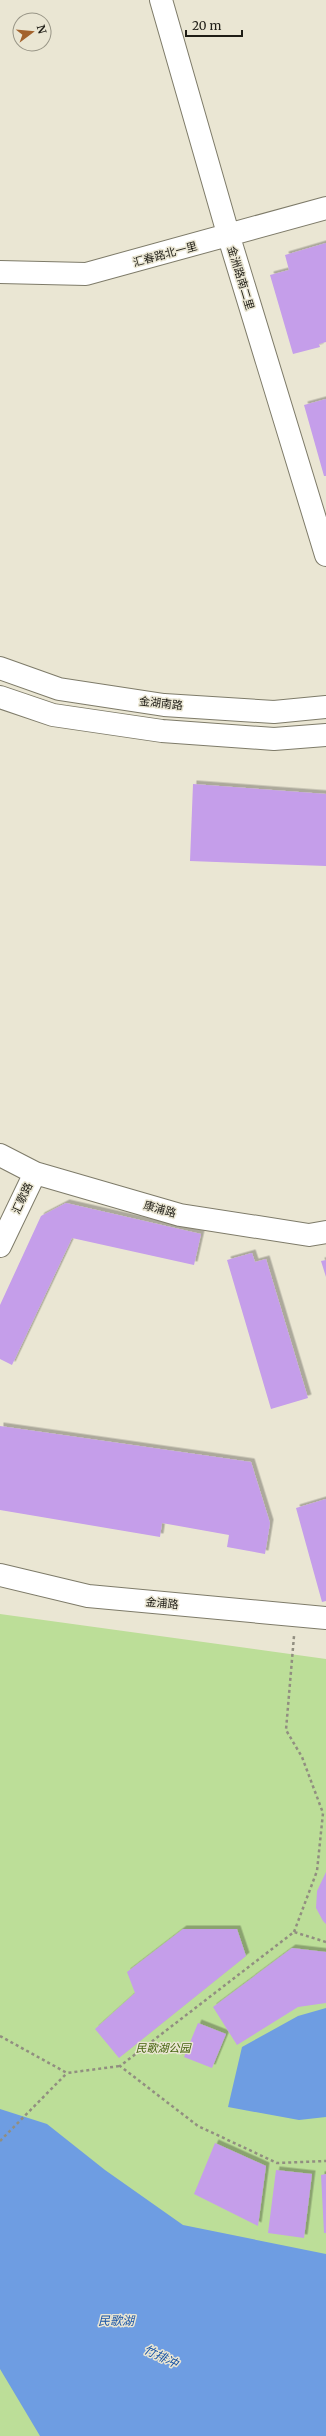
<svg xmlns="http://www.w3.org/2000/svg" width="326" height="2436" font-family="Merriweather,'Noto Sans SC',serif">
  <style>
    .green { fill: #bcde98 }
    .water { fill: #6e9de2 }
    .building { fill: #c59eea; filter: url(#shadow) }
    .lines { fill: none; stroke-linecap: round; stroke-linejoin: round }
    .minor-casing { stroke: #7e7b69; stroke-width: 24 }
    .major-casing { stroke: #7e7b69; stroke-width: 24 }
    .path { stroke: #918e80; stroke-width: 2.5; stroke-dasharray: 3 3; stroke-linecap: butt }
    .minor { stroke: #fff; stroke-width: 22 }
    .major { stroke: #fff; stroke-width: 22 }
    .labels { text-anchor: middle; dominant-baseline: central; stroke-width: 3; stroke-linejoin: round; paint-order: stroke }
    .street-label { font-size: 11px; fill: #1f1d16; stroke: #eae6d3 }
    .park-label { font-size: 11px; font-style: italic; fill: #42620b; stroke: #eae6d3 }
    .water-label { font-size: 12px; font-style: italic; fill: #1a55a6; stroke: #eae6d3 }
  </style>
  <defs>
    <filter id="shadow"><feDropShadow dx="3.5" dy="-3.5" stdDeviation="0" flood-color="#0004"/></filter>
  </defs>
  <rect width="100%" height="100%" fill="#eae6d3"/>
  <path class="green" d="M0 1614 326 1659V2436H0Z"/>
  <path class="water" d="M326 2008V2117L299 2120 228 2107 242 2047 298 2016Z
    M0 2109 47 2124 105 2170 183 2225 326 2254V2436H40L0 2369Z"/>
  <path class="building" d="M326 243V342L319 344 320 347 293 354 270 275 289 270 285 255Z
    M326 399V476H324L304 405Z
    M193 784 326 794V866L190 861Z
    M66 1203 201 1234 194 1265 72 1238 12 1365 0 1359V1305L41 1216Z
    M252 1253 255 1262 266 1259 308 1398 271 1409 227 1260Z
    M326 1260V1277L321 1261Z
    M0 1426 251 1462 270 1523 265 1554 227 1547 229 1535 162 1523 160 1537 0 1510Z
    M326 1499V1601L322 1602 296 1508Z
    M326 1872V1924L323 1921 316 1908 317 1891Z
    M183 1929H237L246 1956 119 2058 95 2029 135 1993 127 1972Z
    M292 1948 326 1952V2003L298 2007 237 2045 213 2007Z
    M198 2023 226 2034 212 2068 184 2057Z
    M215 2143 266 2166 258 2226 194 2194Z
    M276 2170 312 2174 304 2238 268 2233Z
    M326 2174V2233H324L321 2175Z"/>
  <g class="lines">
    <defs>
      <path id="minor" d="M161 0 229 237 326 555
        M0 272 86 274 326 208
        M0 1155 35 1173 180 1215 309 1235 326 1232
        M0 1246 35 1173
        M0 1575 88 1596 326 1618"/>
      <path id="major" d="M0 668 59 689 164 705 274 712 326 707
        M0 697 53 715 162 731 274 739 326 735"/>
    </defs>
    <use href="#minor" class="minor-casing"/>
    <use href="#major" class="major-casing"/>
    <path class="path" d="M294 1932 317 1871 323 1813 302 1757 286 1730 294 1636
      M326 1942 294 1932 120 2066 198 2126 277 2163 326 2161
      M0 2036 67 2073 120 2066
      M0 2141 67 2073"/>
    <use href="#minor" class="minor"/>
    <use href="#major" class="major"/>
  </g>
  <g class="labels">
    <g class="street-label">
      <text transform="translate(165 254) rotate(-15)">汇春路北一里</text>
      <text transform="translate(241 278) rotate(73)">金洲路南二里</text>
      <text transform="translate(161 703) rotate(6)">金湖南路</text>
      <text transform="translate(22 1198) rotate(-65)">汇歌路</text>
      <text transform="translate(160 1209) rotate(16)">康浦路</text>
      <text transform="translate(162 1603) rotate(5)">金浦路</text>
    </g>
    <g class="park-label">
      <text x="163" y="2048">民歌湖公园</text>
    </g>
    <g class="water-label">
      <text x="116" y="2320">民歌湖</text>
      <text transform="translate(161 2356) rotate(26)">竹排冲</text>
    </g>
  </g>
  <g transform="translate(32 32) rotate(74)"><circle r="19" fill="#eae6d3" stroke="#999687"/>
  <path d="M0-3L7 15L0 10L-7 15Z" fill="#a3622c"/>
  <text y="-6" font-size="11" font-weight="bold" text-anchor="middle" fill="#1f1d16">N</text>
  </g>
  <path d="M186 30v6h56v-6" fill="none" stroke="#1f1d16" stroke-width="2"/>
  <text x="192" y="30" font-size="12" fill="#1f1d16" stroke="#eae6d3" stroke-width="3" paint-order="stroke">20 m</text>
</svg>
